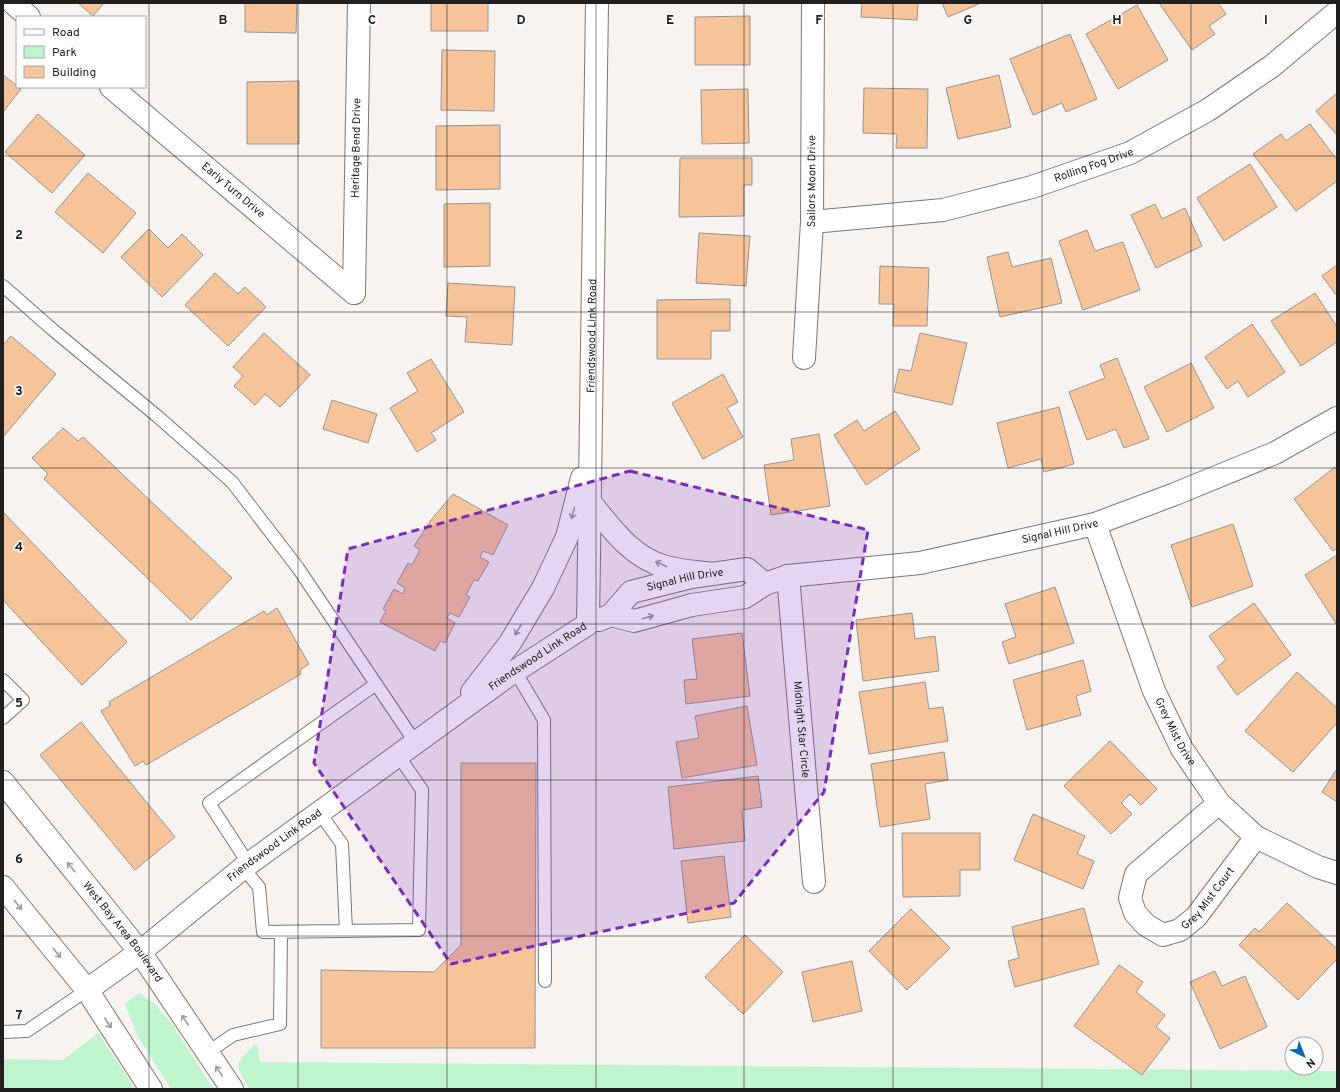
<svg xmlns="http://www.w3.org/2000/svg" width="1340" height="1092" font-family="Overpass,sans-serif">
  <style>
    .green { fill: #bff5cc }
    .building { fill: #f7c49a; stroke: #989592 }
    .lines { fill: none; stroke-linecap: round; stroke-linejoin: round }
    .lane-casing { stroke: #7c7876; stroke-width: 14 }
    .street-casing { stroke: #7c7876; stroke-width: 24 }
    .secondary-casing { stroke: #7c7876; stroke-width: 24 }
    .lane { stroke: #fff; stroke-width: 12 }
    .street { stroke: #fff; stroke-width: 22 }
    .secondary { stroke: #fff; stroke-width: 22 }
    .oneway { stroke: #9b9b9a }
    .marked { fill: #7b2cbf; fill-opacity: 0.2; stroke: #7b2cbf; stroke-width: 3; stroke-dasharray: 8 5; stroke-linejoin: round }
    .grid { fill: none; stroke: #21201f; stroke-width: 1; stroke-opacity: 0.55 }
    .labels { text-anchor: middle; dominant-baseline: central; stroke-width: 3.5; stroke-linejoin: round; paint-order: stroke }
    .street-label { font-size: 11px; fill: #21201f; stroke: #fff }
    .grid-label { font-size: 13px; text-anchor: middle; font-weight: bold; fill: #21201f; stroke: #fff; stroke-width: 3.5; stroke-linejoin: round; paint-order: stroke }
  </style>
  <rect width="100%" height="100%" fill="#f7f3f0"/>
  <path class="green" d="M139 993 155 1004 172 1024 213 1089H171L137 1035 125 1004Z
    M98 1033 135 1089H3V1059L63 1060Z
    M254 1045H257L260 1062 1337 1071V1089H250C235 1064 233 1066 254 1045Z"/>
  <path class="building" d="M78 3H104L93 16Z
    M245 3H297L296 33 245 32Z
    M431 3H488V31H431Z
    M862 3H918L917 20 861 17Z
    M942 3H981L948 17Z
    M1159 3H1218L1226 14 1209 26 1215 34 1192 50Z
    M1137 5 1168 60 1118 89 1086 34Z
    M750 16V65H695V17Z
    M1070 34 1097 99 1066 112 1062 103 1033 115 1010 59Z
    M442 50 495 51 494 111 441 110Z
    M3 75 21 89 3 112Z
    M999 75 1011 127 958 139 946 88Z
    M299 81V144H247V82Z
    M864 88 928 89 927 148H896L897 134 863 133Z
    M748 89 749 143 702 144 701 90Z
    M1337 93V135L1316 111Z
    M38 114 85 155 52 193 5 152Z
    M1310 124 1337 160V181L1296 211 1253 154 1281 134 1286 141Z
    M500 125V189L436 190V126Z
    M680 158H752V185H744V216L679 217Z
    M1250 164 1277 207 1224 241 1197 198Z
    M88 173 136 213 103 253 55 212Z
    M490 203V266L444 267V204Z
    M1155 204 1162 219 1185 208 1202 246 1156 268 1131 215Z
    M149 229 168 248 182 234 203 255 162 297 121 257Z
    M1087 230 1095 251 1123 242 1140 290 1083 310 1059 241Z
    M699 233 750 236 746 286 696 283Z
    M1008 252 1012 267 1051 258 1062 303 1000 317 987 257Z
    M1337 265V296L1322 276Z
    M880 266 929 268 927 326H893L894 304H879Z
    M215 273 238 294 245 287 266 307 228 346 185 305Z
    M448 283 515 287 512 345 465 342 467 317 446 316Z
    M1315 293 1337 327V342L1301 366 1271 321Z
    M730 299V331H711V359H657V300Z
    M1252 324 1285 372 1248 397 1238 381 1227 389 1205 357Z
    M264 333 310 375 280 407 265 394 255 405 234 386 243 376 233 367Z
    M920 333 967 343 952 405 894 392 899 369 911 371Z
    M11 336 56 374 3 437V345Z
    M1117 358 1149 439 1124 448 1116 429 1087 440 1069 392 1105 378 1100 365Z
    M431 359 464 412 431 433 436 440 417 452 390 408 418 391 407 373Z
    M1191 363 1214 408 1167 432 1144 387Z
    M723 374 738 402 727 408 743 437 703 459 672 403Z
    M332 400 377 414 368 443 323 429Z
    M1059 407 1074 464 1044 472 1041 459 1008 468 997 423Z
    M895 411 920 449 866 485 834 435 857 420 864 431Z
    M63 428 78 441 83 437 232 578 191 620 44 479 48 474 32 458Z
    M819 434 830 506 771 515 764 465 794 460 791 439Z
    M1335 467 1337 470V548L1333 551 1294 499Z
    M453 494 508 525 493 555 483 551 480 557 489 562 478 581 474 580 466 595 470 597 459 617 450 613 447 618 455 623 445 643 440 641 435 651 380 622 386 611 383 609 394 589 403 594 405 588 397 583 408 563 412 565 420 550 414 546 431 520Z
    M3 512 127 642 82 685 3 600Z
    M1233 524 1253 586 1192 607 1171 545Z
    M1337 555V625L1305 575Z
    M1055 587 1074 643 1009 664 1002 642 1016 637 1005 604Z
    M1254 603 1291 655 1237 695 1217 667 1226 660 1209 636Z
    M277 608 309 664 300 670 301 674 146 765 143 761 135 766 101 711 110 706 109 702 264 611 267 615Z
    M912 613 915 639 935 636 939 671 863 681 856 620Z
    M742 633 750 696 686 704 684 680 697 679 692 639Z
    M1083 660 1091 691 1076 696 1081 715 1027 730 1013 680Z
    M1297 672 1337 708V723L1293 772 1245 731Z
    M925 682 929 709 943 707 948 741 869 754 859 692Z
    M747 706 757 765 682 778 676 742 699 738 695 716Z
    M81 722 175 837 135 870 40 755Z
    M1110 741 1157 789 1141 805 1130 794 1121 803 1132 814 1111 834 1064 786Z
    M944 752 948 780 925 784 930 819 880 827 871 764Z
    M461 763H536L535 1048H321V970L434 972 461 945Z
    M1337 769V802L1322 792Z
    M758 776 762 807 742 810 745 841 674 849 668 787Z
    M1033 814 1085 836 1077 854 1094 861 1083 889 1014 860Z
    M902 833H980V870H960V896L903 897Z
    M724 856 731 917 688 923 681 861Z
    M1287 903 1337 949V959L1298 1000 1239 945 1255 928 1259 932Z
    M1084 908 1099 964 1015 987 1008 961 1019 958 1012 927Z
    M911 909 950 948 907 990 869 951Z
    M745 935 783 972 743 1014 705 977Z
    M852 961 862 1011 813 1022 802 972Z
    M1119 965 1143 982 1136 992 1165 1015 1156 1027 1170 1038 1142 1075 1074 1026Z
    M1215 971 1222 986 1245 976 1267 1027 1220 1049 1190 982Z"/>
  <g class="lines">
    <defs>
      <path id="lane" d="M3 286 53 330 157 416 232 482 298 568 415 742
        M515 671 544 720 545 981
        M3 680 23 700 3 718
        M319 812 342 844 346 931
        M248 863 209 803 376 684
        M243 868 259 887 263 932 419 930 422 790 398 755
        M3 1032 27 1031 87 990
        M207 1053 233 1035 280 1024 281 932"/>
      <g id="street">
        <path d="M13 3 29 17"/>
        <path id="s1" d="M111 87 354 293"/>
        <path id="s2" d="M812 222 943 210 1032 187 1130 153 1208 110 1272 66 1337 12"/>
        <path id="s3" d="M354 293 359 3"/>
        <path id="s4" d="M804 358 812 222 813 3"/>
        <path id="s5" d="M1095 524 1154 691 1182 749 1219 803 1256 837 1318 867 1337 873"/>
        <path id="s6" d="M788 576 814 882"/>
        <path id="s7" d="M611 615 634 621 692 605 745 597 765 584 788 576 920 563 1095 524 1175 494 1275 453 1337 418"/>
        <path id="s8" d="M599 620 611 615 631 592 691 577 747 569 765 584"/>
        <path id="s9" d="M1219 803 1136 874 1130 898 1135 913 1146 925 1163 935 1180 930 1196 917 1256 837"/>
      </g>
      <g id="secondary">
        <path d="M590 502C611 528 632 558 666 567 681 571 698 572 713 574"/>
        <path d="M472 692 510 643 543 588 567 537 582 478"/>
        <path id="s10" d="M3 782 140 952 232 1089"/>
        <path d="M3 887 87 990 151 1089"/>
        <path id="s11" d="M87 990 140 952 243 868 506 677 588 624 597 3"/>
      </g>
    </defs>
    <use href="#lane" class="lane-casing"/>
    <use href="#street" class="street-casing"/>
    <use href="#secondary" class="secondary-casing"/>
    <use href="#lane" class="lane"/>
    <use href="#street" class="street"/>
    <use href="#secondary" class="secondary"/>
  </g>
  <defs><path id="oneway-shaft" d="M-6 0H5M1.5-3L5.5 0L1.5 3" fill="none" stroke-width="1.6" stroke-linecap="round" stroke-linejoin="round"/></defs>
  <g class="oneway">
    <use href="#oneway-shaft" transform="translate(573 513) rotate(105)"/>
    <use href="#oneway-shaft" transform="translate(661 564) rotate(-156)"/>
    <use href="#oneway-shaft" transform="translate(648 617) rotate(-16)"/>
    <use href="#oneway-shaft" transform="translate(518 630) rotate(121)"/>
    <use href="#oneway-shaft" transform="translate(71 867) rotate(-129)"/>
    <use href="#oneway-shaft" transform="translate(18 905) rotate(51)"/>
    <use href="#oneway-shaft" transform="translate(57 953) rotate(51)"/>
    <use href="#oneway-shaft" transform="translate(185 1020) rotate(-124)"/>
    <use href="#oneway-shaft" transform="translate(108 1023) rotate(57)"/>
    <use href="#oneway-shaft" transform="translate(219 1071) rotate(-124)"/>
  </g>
  <path class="marked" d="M630 471 868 530 824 792 734 903 451 964 314 763 348 549Z"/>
  <path class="grid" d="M149 3V1089M298 3V1089M447 3V1089M596 3V1089M744 3V1089M893 3V1089M1042 3V1089M1191 3V1089M3 156H1337M3 312H1337M3 468H1337M3 624H1337M3 780H1337M3 936H1337"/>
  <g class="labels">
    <g class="street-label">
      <text stroke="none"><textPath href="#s3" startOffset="145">Heritage Bend Drive</textPath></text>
      <text stroke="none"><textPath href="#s2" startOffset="289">Rolling Fog Drive</textPath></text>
      <text stroke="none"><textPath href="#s4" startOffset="177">Sailors Moon Drive</textPath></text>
      <text stroke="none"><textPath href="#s1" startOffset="160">Early Turn Drive</textPath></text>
      <text stroke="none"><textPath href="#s11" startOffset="909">Friendswood Link Road</textPath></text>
      <text stroke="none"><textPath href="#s7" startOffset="462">Signal Hill Drive</textPath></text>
      <text stroke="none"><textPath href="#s8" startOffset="99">Signal Hill Drive</textPath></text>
      <text stroke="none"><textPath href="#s11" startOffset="561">Friendswood Link Road</textPath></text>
      <text stroke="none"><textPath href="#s6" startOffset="154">Midnight Star Circle</textPath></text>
      <text stroke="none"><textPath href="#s5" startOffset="223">Grey Mist Drive</textPath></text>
      <text stroke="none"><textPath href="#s11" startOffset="237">Friendswood Link Road</textPath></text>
      <text stroke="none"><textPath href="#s9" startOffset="246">Grey Mist Court</textPath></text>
      <text stroke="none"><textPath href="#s10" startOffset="192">West Bay Area Boulevard</textPath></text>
    </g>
  </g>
  <g class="grid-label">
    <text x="223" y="24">B</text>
    <text x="372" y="24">C</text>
    <text x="521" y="24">D</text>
    <text x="670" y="24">E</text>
    <text x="819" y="24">F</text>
    <text x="968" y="24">G</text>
    <text x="1117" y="24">H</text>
    <text x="1266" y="24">I</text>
    <text x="19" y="239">2</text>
    <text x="19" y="395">3</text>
    <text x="19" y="551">4</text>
    <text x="19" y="707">5</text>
    <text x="19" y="863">6</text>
    <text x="19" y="1019">7</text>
  </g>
  <rect width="1340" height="1092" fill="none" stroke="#21201f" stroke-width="8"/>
  <rect x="16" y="16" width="130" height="72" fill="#ffffff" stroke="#a6a6a5"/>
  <rect x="24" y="29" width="20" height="6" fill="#ffffff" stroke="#a6a6a5"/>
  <text x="52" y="36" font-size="12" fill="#21201f">Road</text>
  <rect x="24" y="46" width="20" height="12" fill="#bff5cc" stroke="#a6a6a5"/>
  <text x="52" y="56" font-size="12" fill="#21201f">Park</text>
  <rect x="24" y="66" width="20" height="12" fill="#f7c49a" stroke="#a6a6a5"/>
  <text x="52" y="76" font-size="12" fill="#21201f">Building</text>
  <g transform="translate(1304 1056) rotate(137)"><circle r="19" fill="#ffffff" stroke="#a6a6a5"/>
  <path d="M0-3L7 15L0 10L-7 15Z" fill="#016bb7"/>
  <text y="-6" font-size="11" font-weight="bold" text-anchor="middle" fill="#21201f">N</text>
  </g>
</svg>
